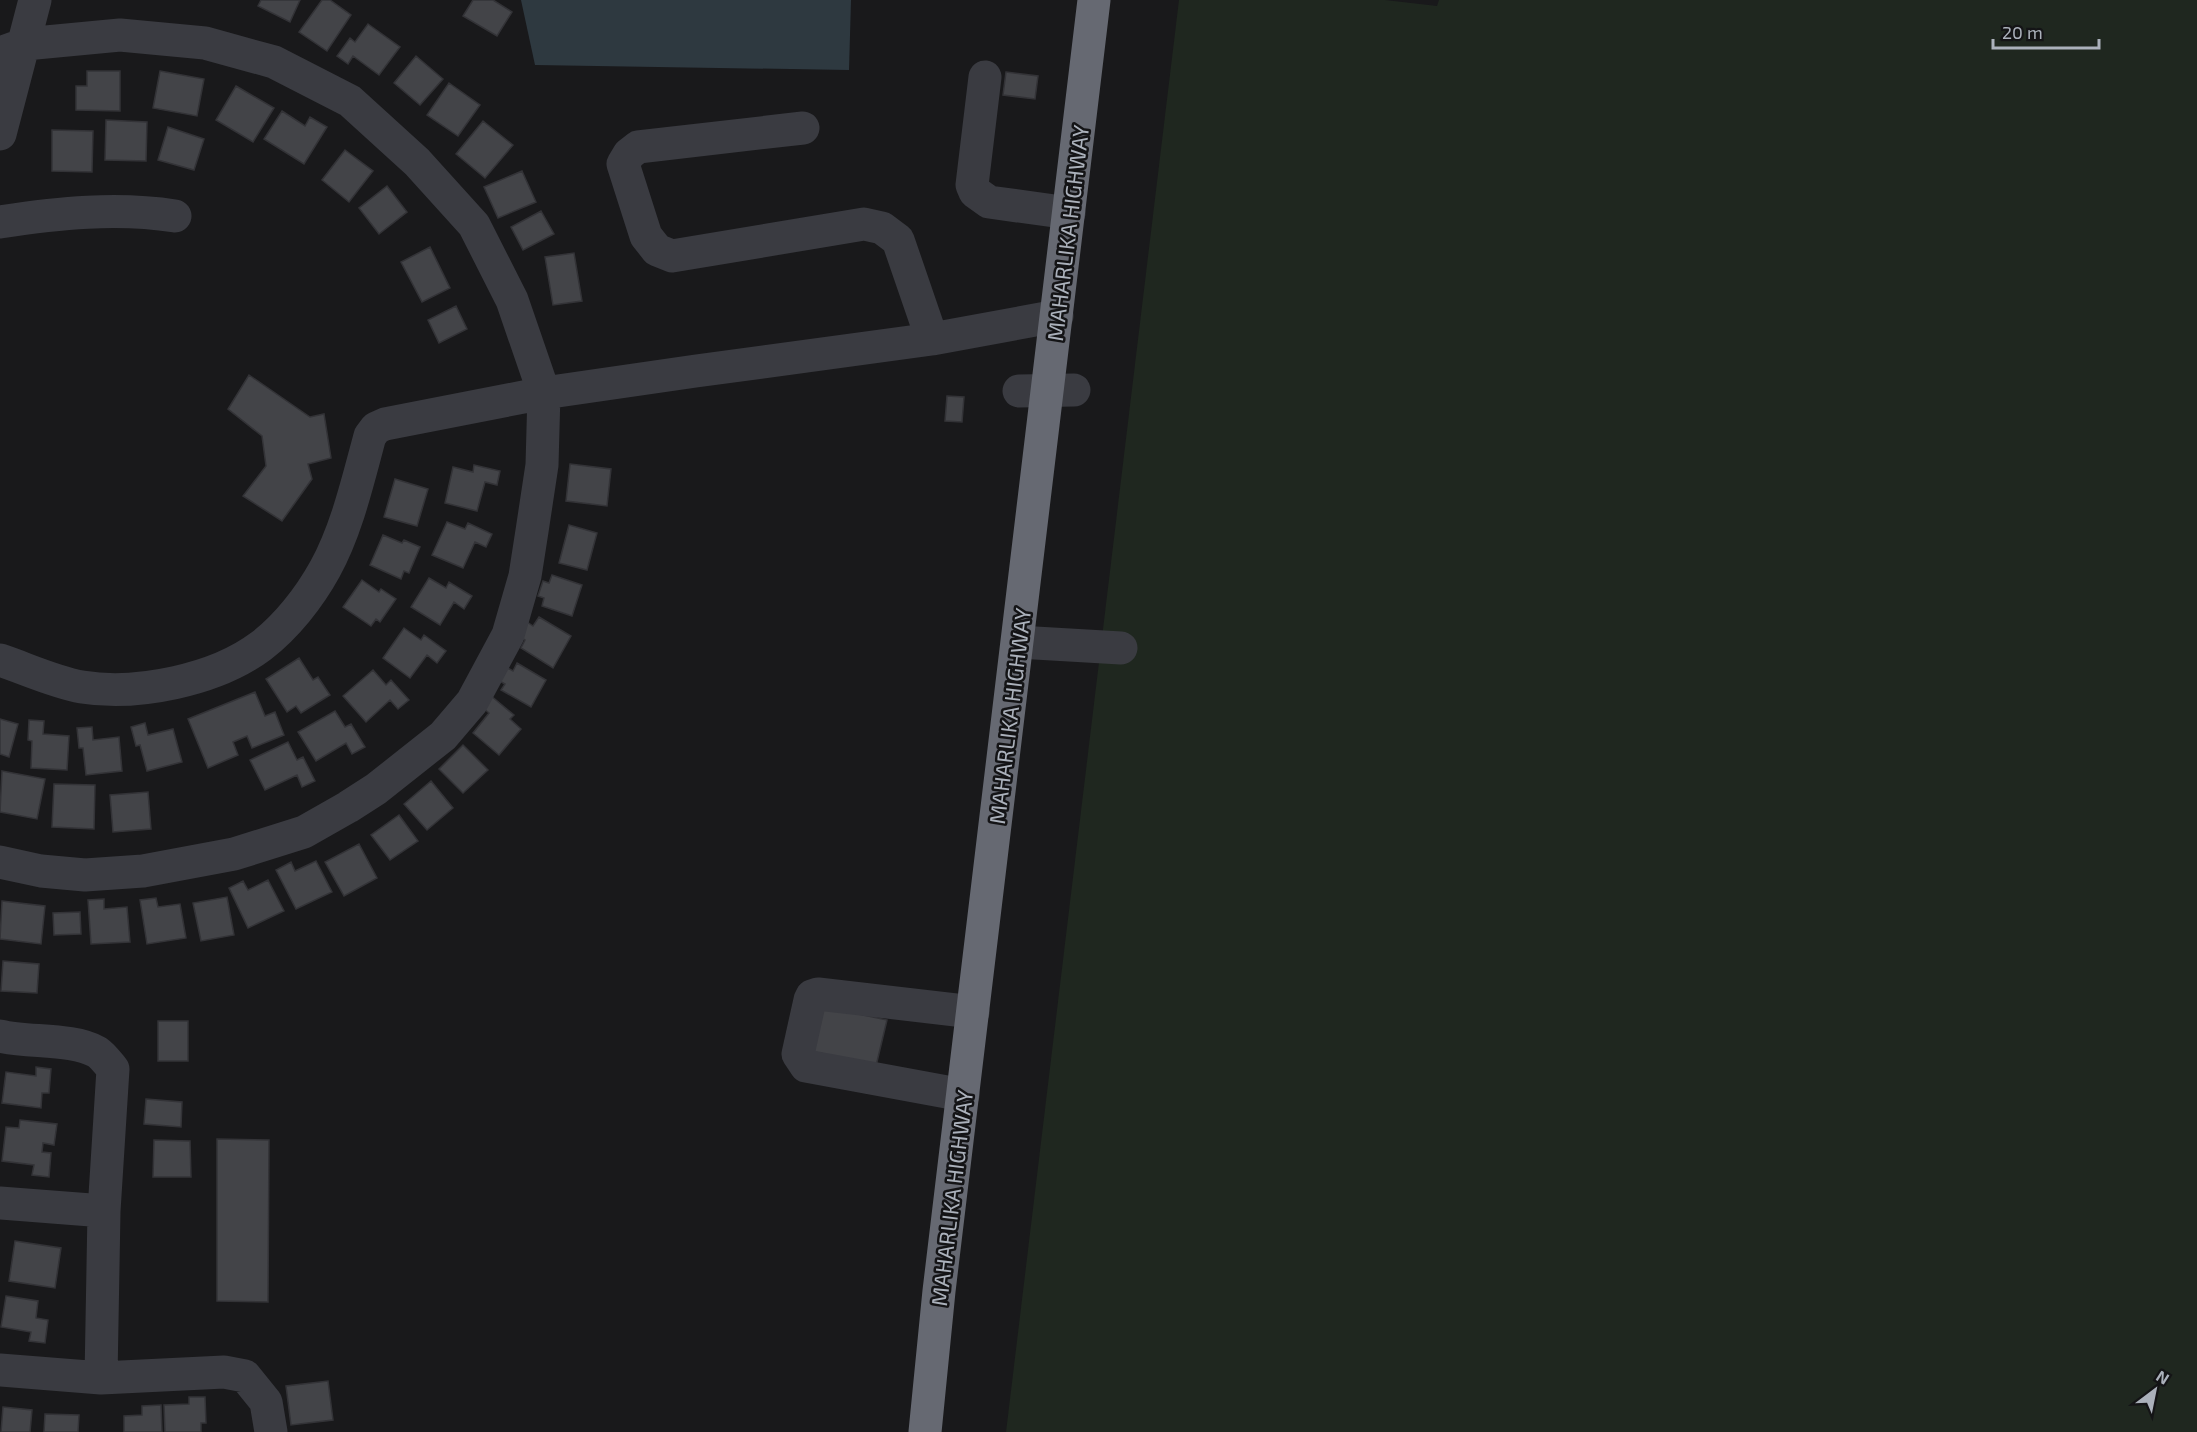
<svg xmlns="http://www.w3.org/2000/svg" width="2197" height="1432" font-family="'Exo 2',sans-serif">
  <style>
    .green { fill: #1f271f }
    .water { fill: #2e3940 }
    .building { fill: #434448; stroke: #333337; stroke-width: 1.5 }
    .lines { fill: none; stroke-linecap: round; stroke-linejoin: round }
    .minor { stroke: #3a3b41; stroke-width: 33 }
    .highway { stroke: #666972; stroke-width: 33 }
    .labels { text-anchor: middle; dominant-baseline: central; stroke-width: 5; stroke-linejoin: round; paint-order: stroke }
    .street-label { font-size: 22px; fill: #abb1bb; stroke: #141416 }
  </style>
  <rect width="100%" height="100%" fill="#19191b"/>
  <path class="green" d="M1179 0H1385L1437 6 1439 0H2197V1432H1006Z"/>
  <path class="water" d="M521 0H851L849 70 535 65Z"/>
  <path class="building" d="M261 0H300L290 22 258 6Z
    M322 0H330L351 15 327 51 299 32Z
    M473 0H493L512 12 497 36 463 16Z
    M368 24 400 47 379 75 353 56 348 64 337 56 350 38 355 42Z
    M416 56 443 79 420 105 394 83Z
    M87 71H120V111L76 110V86H87Z
    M160 71 204 79 197 116 153 108Z
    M1006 72 1038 76 1035 99 1003 95Z
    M449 83 480 105 458 136 427 115Z
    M236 86 274 108 253 142 216 120Z
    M282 111 305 126 310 117 327 127 304 164 264 139Z
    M106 120 147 122 146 161 105 160Z
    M483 121 513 145 485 178 456 154Z
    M168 127 204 139 194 170 158 160Z
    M52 130 93 131 92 172 52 171Z
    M345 150 373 171 349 202 322 180Z
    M522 171 536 202 498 218 484 187Z
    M387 186 407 212 379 234 359 208Z
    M541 211 554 234 523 250 511 227Z
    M430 247 450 288 422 302 401 262Z
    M574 253 582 301 553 305 545 257Z
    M456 306 467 329 439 343 428 320Z
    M249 375 310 417 324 414 331 458 308 464 312 479 282 521 243 496 266 466 262 436 228 409Z
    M947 396 964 397 962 422 945 421Z
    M570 464 611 469 607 506 566 501Z
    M474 465 500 471 497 485 485 482 477 511 445 503 453 467 473 472Z
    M395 479 428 489 417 526 384 517Z
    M447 522 465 529 468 523 492 534 486 547 475 542 463 568 432 555Z
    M569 525 597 533 587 570 559 563Z
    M383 535 402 543 404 540 420 547 409 573 404 571 401 579 370 565Z
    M552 575 582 585 572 616 542 606 544 598 538 596 543 581 549 583Z
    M429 578 446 588 449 582 472 596 464 609 454 602 440 625 411 607Z
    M362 580 379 592 381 589 396 599 380 622 376 619 371 626 343 607Z
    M539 617 571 636 553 668 521 648 525 640 519 636 527 622 533 626Z
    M404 628 421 640 424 635 446 651 437 663 427 655 410 678 383 658Z
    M299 658 313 680 318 677 330 695 301 713 296 706 287 712 266 679Z
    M517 663 546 680 531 707 501 690 505 684 498 680 506 667 513 671Z
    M373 670 386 685 391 680 409 700 398 709 390 700 366 722 343 696Z
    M255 692 265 716 275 712 284 735 252 748 247 736 233 742 238 755 208 768 188 719Z
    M490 695 514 715 510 719 521 729 499 755 473 733 489 713 481 706Z
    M335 711 345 727 351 724 365 747 352 754 346 743 316 761 298 732Z
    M0 719 18 724 9 757 0 754Z
    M29 720 44 721 43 734 69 736 67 770 31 768 32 741 28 740Z
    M145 723 148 735 173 729 182 762 147 771 140 745 136 746 131 727Z
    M92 727 93 740 119 737 122 771 86 775 83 748H79L77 728Z
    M288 742 297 760 303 757 315 781 302 787 297 775 265 790 250 760Z
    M463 745 488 770 463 793 439 769Z
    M2 771 45 779 37 819 0 812Z
    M431 781 453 808 427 830 404 804Z
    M54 784 95 785 94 829 52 827Z
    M148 792 151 829 113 832 110 795Z
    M399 815 418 841 390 860 371 835Z
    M359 844 377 878 344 896 325 862Z
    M316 861 332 892 296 909 276 870 291 862 295 871Z
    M268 880 284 911 248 928 229 888 243 881 248 890Z
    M227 897 234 935 201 941 193 903Z
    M156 898 158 907 180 904 186 938 147 944 140 900Z
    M104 899V909L127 907 130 942 91 944 88 900Z
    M2 901 45 906 41 944 0 939Z
    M80 912 81 934 54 935 53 913Z
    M3 961 39 964 37 993 1 991Z
    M816 1005 887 1020 876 1066 806 1050Z
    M158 1021H188V1061H158Z
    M36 1067 51 1069 49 1093H42L41 1108 2 1103 6 1072 36 1076Z
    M146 1099 182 1102 181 1127 144 1124Z
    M20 1120 57 1124 54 1145 43 1143 42 1152 51 1153 49 1177 32 1175 34 1165 2 1161 6 1127 19 1128Z
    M217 1139 269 1140 268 1302 217 1301Z
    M154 1140 190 1141 191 1177H153Z
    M15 1241 61 1248 55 1288 9 1281Z
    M6 1296 38 1301 36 1318 48 1320 45 1343 29 1341 31 1332 1 1327Z
    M328 1381 333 1420 291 1425 286 1386Z
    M189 1397H205L206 1423H201V1432H165L164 1405 189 1404Z
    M161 1405 162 1432H124V1416L142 1415V1406Z
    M3 1407 32 1410 30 1432H1Z
    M45 1414 79 1415 78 1432H44Z"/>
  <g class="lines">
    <path class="minor" d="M0 53 25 44 120 35 205 43 274 62 350 101 417 162 474 225 512 300 544 393 542 465 532 531 525 576 508 635 472 702 443 736 376 789 348 807 304 832 234 854 143 871 85 875 41 871 0 862
      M985 77 972 185 975 192 989 202 1069 213
      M803 128 638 147 629 154 623 164 646 236 657 250 672 256 864 224 882 228 898 240 932 339
      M0 134 35 0
      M0 222C58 213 117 207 175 216
      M1019 391 1074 390
      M1018 642 1121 648
      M0 660C27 669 54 682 82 687 137 696 216 680 261 646 286 627 309 598 325 569 347 529 358 480 370 436L376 428 385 424 544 393 696 371 932 339 1057 316
      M0 1036C28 1043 73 1038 97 1052 103 1056 108 1063 113 1069L104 1211 101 1378
      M963 1095 806 1066 798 1054 810 1000 812 996 818 994 973 1012
      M0 1203 104 1211
      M0 1370 101 1378 224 1372 245 1376 266 1402 271 1432"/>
    <path class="highway" d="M925 1432 939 1291 1094 0"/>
  </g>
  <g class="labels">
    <g class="street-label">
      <text transform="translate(1067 233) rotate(-83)">MAHARLIKA HIGHWAY</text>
      <text transform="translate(1009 716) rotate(-83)">MAHARLIKA HIGHWAY</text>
      <text transform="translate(951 1198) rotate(-83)">MAHARLIKA HIGHWAY</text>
    </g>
  </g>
  <g transform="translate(2155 1390) rotate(32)" stroke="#141416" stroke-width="4.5" paint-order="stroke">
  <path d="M0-4.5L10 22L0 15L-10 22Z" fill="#abb1bb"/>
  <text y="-9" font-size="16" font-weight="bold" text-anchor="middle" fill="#abb1bb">N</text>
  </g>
  <path d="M1993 39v9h106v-9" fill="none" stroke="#abb1bb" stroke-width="3"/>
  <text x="2002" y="39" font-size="18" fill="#abb1bb" stroke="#141416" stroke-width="4.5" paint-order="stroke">20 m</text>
</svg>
